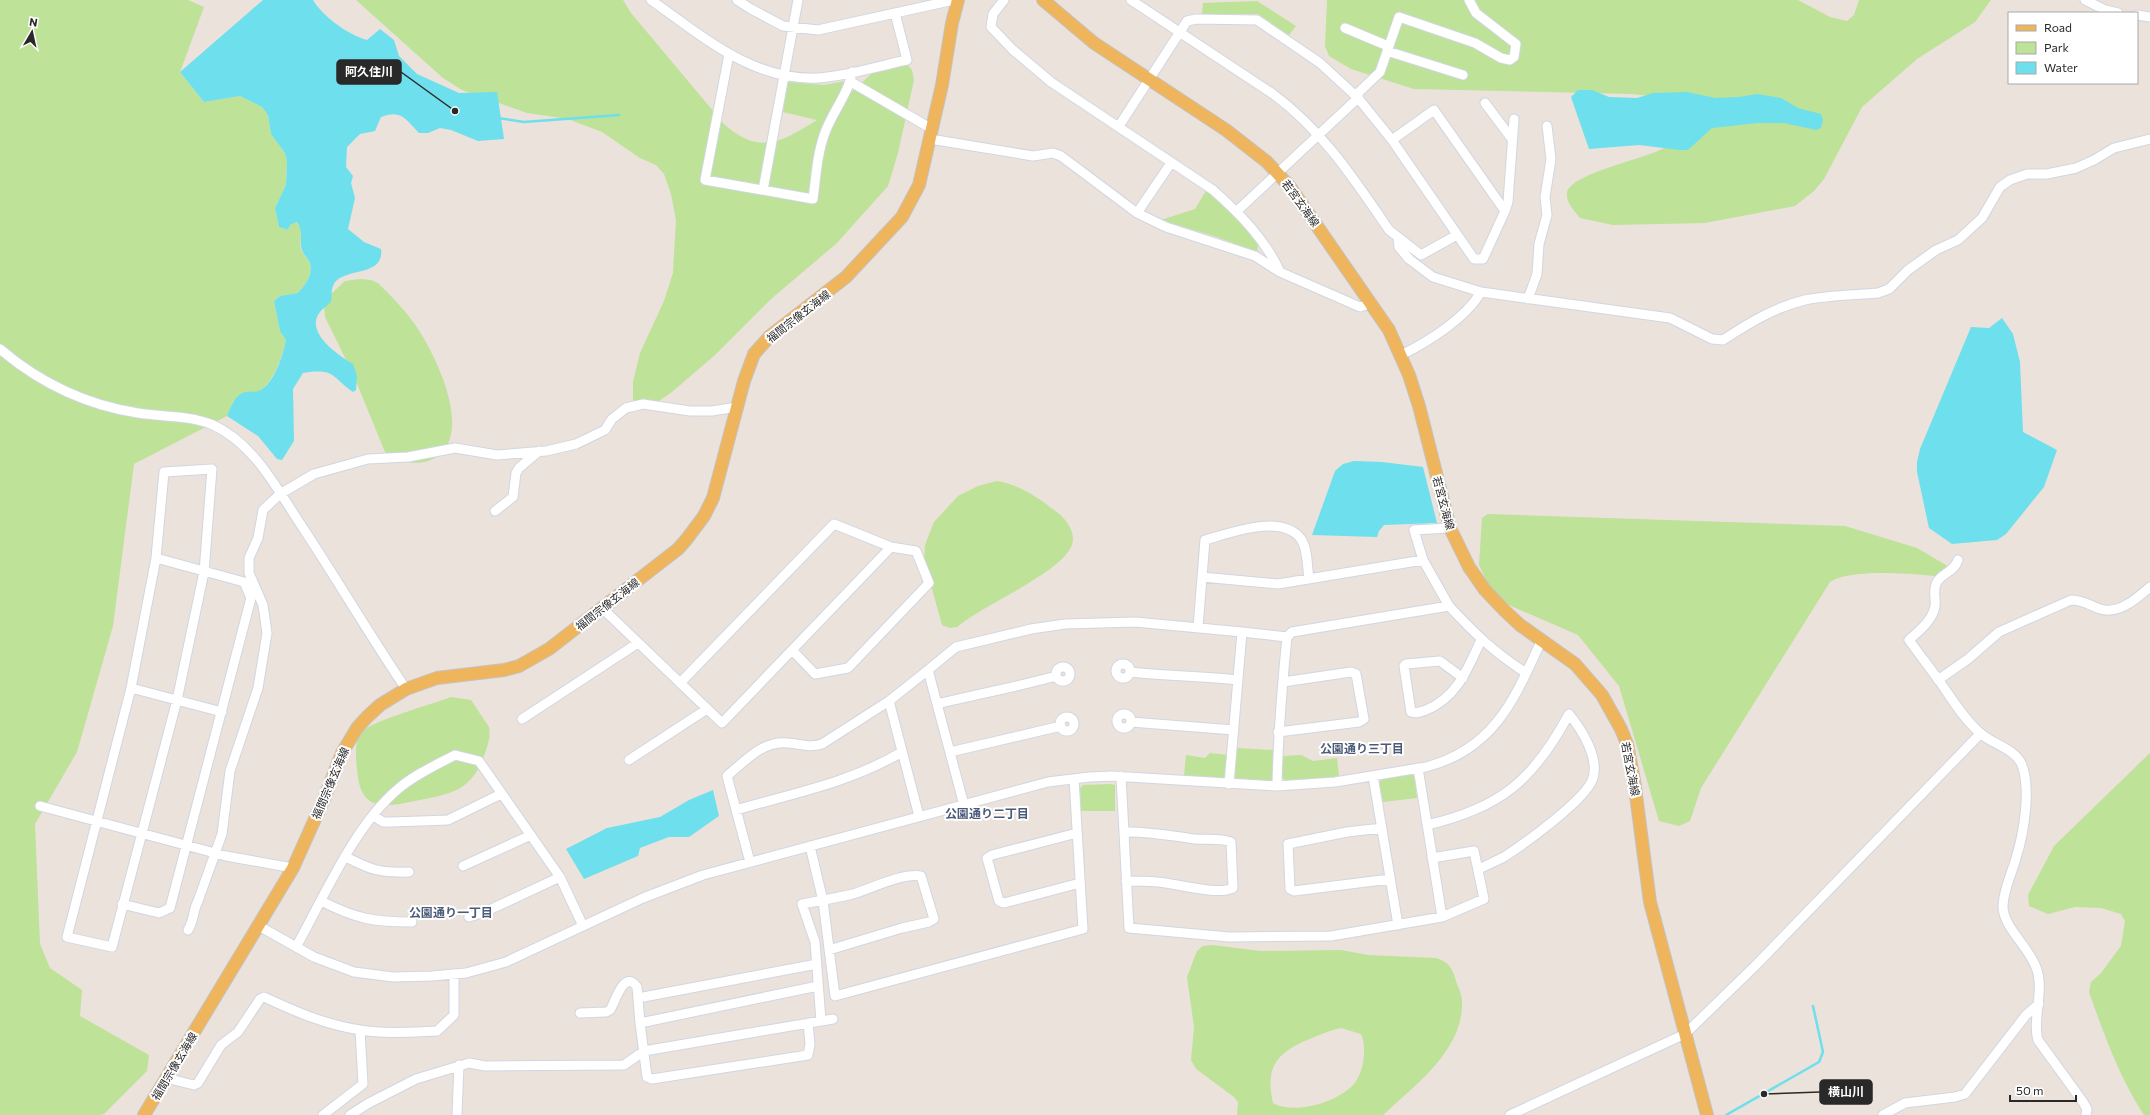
<svg xmlns="http://www.w3.org/2000/svg" width="2150" height="1115" font-family="Commissioner,'Noto Sans JP',sans-serif">
  <style>
    .green { fill: #bde298; fill-rule: evenodd }
    .water { fill: #6edfed }
    .lines { fill: none; stroke-linecap: round; stroke-linejoin: round }
    .stream { stroke: #6edfed; stroke-width: 2.5 }
    .minor-casing { stroke: #d0d6e2; stroke-width: 11 }
    .major-casing { stroke: #c3c3c3; stroke-width: 14 }
    .minor { stroke: #fff; stroke-width: 9 }
    .major { stroke: #efb55d; stroke-width: 12 }
    .labels { text-anchor: middle; dominant-baseline: central; stroke-width: 4; stroke-linejoin: round; paint-order: stroke }
    .street-label { font-size: 11px; fill: #292929; stroke: #fff }
    .neighbourhood-label { font-size: 12px; font-weight: bold; fill: #4a5a79; stroke: #fff }
    .leader { fill: none; stroke: #292929; stroke-width: 1.5 }
    .callout-dot { fill: #292929; stroke: #fff; stroke-width: 1.5 }
    .callout { fill: #292929; stroke: #292929; stroke-width: 1.5 }
    .callout-label { font-size: 12px; text-anchor: middle; font-weight: bold; fill: #fff }
  </style>
  <rect width="100%" height="100%" fill="#ebe2db"/>
  <path class="green" d="M0 0H188L204 7 180 72 204 102 240 96 262 107 268 115 271 134 285 153 287 162 286 185 275 208 279 227 288 230 290 225 297 222C304 234 299 239 301 249 302 254 308 258 309 262 313 275 306 284 298 293L280 296 274 301 280 331 286 340C283 355 273 384 258 392 254 393 250 392 246 392L233 402 227 416 134 464 113 626 77 752 35 824 40 944 50 968 82 990 80 1016 149 1055 147 1071 104 1114 100 1115H0Z
    M356 0H623L631 13 724 124C760 156 781 142 817 120L783 112 788 82 824 85 846 81 829 113 881 65 905 62 912 70 914 80 898 153 888 186 837 243 771 299 715 355 672 392 653 405 639 404 633 400V382L640 353 664 301 673 273 676 220 671 194 664 174 656 165 640 158 602 132 568 119 527 113 462 90 443 78Z
    M1327 0H1798L1830 17 1847 21 1854 15 1859 0H1991L1975 22 1917 59 1862 107 1824 179 1814 191 1795 206 1705 223 1613 225 1580 218C1575 211 1566 203 1567 194 1567 174 1646 159 1664 148L1668 143 1659 97 1631 94 1414 89 1351 69 1329 56 1325 46Z
    M1257 1 1296 26 1289 35 1258 14H1202L1203 3Z
    M1207 189 1238 217 1258 244 1257 252 1217 237 1161 220 1195 209Z
    M360 279 371 280 378 283C391 296 406 311 416 326 436 355 476 437 433 459 418 467 398 461 385 452L353 374 325 317 324 305 330 295 345 281Z
    M997 481C1021 485 1040 499 1058 513 1068 521 1077 535 1071 547 1057 575 984 604 957 627L950 628 942 625 924 560 925 545 934 522 958 496 978 486Z
    M1488 514 1845 526 1917 548 1951 568 1942 577C1917 574 1851 568 1830 582L1701 788 1690 821 1679 826 1659 821 1619 686 1578 635 1495 599 1479 565 1482 518Z
    M451 697 471 700 489 727C491 735 488 745 485 753 472 792 450 794 415 801 382 808 360 811 357 769 356 759 354 742 361 733 370 721 433 704 451 697Z
    M1236 748 1274 750V778L1271 782 1238 780 1234 776Z
    M1210 753 1228 755 1226 776 1222 779 1184 776 1186 755 1205 758Z
    M2150 753V1115H2144C2119 1077 2104 1034 2089 992L2091 982 2101 973 2121 946 2125 921 2121 914 2101 908 2075 907 2048 914 2029 906 2028 895 2054 846Z
    M1301 755 1313 761 1337 758 1339 776 1312 780H1285L1282 777V756Z
    M1410 773 1415 777 1417 798 1383 802 1379 783 1383 778Z
    M1111 784 1115 785V811H1081L1080 788 1083 785Z
    M1213 945 1260 951 1341 950 1368 955 1436 958C1450 962 1453 970 1457 984 1459 989 1462 996 1462 1001 1464 1050 1415 1085 1383 1115H1237L1238 1102 1234 1097 1196 1069 1191 1060 1194 1027 1187 977 1197 951 1203 946ZM1341 1028 1361 1034C1367 1048 1364 1072 1354 1084 1337 1103 1294 1115 1273 1103 1264 1065 1279 1051 1312 1038 1322 1034 1331 1030 1341 1028Z"/>
  <path class="water" d="M263 0H313C323 17 349 35 367 40L380 29 394 40 399 56 417 74 459 93 497 92 504 139 478 141 451 130 440 128 428 133H419C406 120 402 109 381 117L375 131 360 134 347 147 346 167 353 176 351 183 355 198 348 229 364 242 381 249C385 279 340 266 333 286 331 290 332 297 331 301 328 306 323 308 320 312 304 332 338 355 353 364L357 376 356 390 353 392C331 377 336 368 303 373L293 389 294 441 282 460 277 459 258 436 227 416C231 407 235 394 246 392 252 391 255 393 261 390 275 381 283 355 286 340L280 331 274 301 280 296 298 293C306 284 314 274 309 261 307 257 303 254 302 250 299 242 304 233 297 222L290 225 288 230 279 227 275 208 286 185 287 162 285 153 271 134 268 115 262 107 240 96 204 102 180 72Z
    M1578 90H1592L1609 97 1637 98 1653 93 1687 92 1715 98 1739 97 1757 94 1781 98 1798 108 1821 114 1823 120 1821 128 1816 130 1784 123H1758L1712 128 1688 150H1680L1639 145 1589 149 1571 97Z
    M2002 318 2013 334 2020 362 2023 432 2057 450 2044 487 2006 534 1997 540 1952 544 1929 528 1917 472V462L1920 449 1971 327 1989 328Z
    M1354 461 1382 462 1423 467 1437 523 1384 525 1379 531 1377 537 1312 535 1335 471 1343 464Z
    M713 790 719 816 689 837H669L640 848 638 856 584 879 566 849 607 828 660 817 689 800Z"/>
  <g class="lines">
    <path class="stream" d="M498 118 524 122 619 115
      M1726 1115 1819 1062 1823 1052 1813 1006"/>
    <defs>
      <path id="minor" d="M651 0C701 35 752 81 818 78 848 76 878 66 907 60L895 13
        M737 0 751 9 783 26 818 30 954 0
        M1004 0 993 14 991 27 1012 49 1051 82 1213 190C1240 214 1265 239 1280 272
        M1131 0 1273 94C1324 132 1354 179 1389 230L1421 255 1457 235
        M2085 0 2105 10 2118 13
        M2137 15 2150 17
        M1345 28 1388 46
        M1387 51 1463 75
        M729 54 705 180 813 199C816 177 817 152 826 130 834 110 849 92 852 72
        M851 82 932 129
        M1485 103 1512 139
        M1119 126 1187 21 1196 19 1257 20 1320 63 1358 98 1392 140 1474 259H1483L1505 211 1434 110 1392 140
        M930 139 1033 156 1053 153 1061 156 1137 213 1166 227 1255 256 1280 272 1360 307 1372 303
        M763 190 798 0
        M1237 211 1358 98V93L1380 72 1399 17 1475 43 1501 58 1510 60 1514 57 1516 44 1476 13 1469 0
        M1505 211 1508 202 1514 119
        M1137 213 1171 163
        M1398 238 1399 247 1409 259 1433 277 1481 292 1670 318 1712 339 1723 340C1749 323 1775 307 1805 300 1828 295 1855 295 1878 293L1889 289 1908 270 1936 250 1958 240 1982 218 2000 187 2010 180 2027 174H2047L2076 168 2094 160 2114 148 2150 139
        M1528 299 1537 274 1539 244 1547 215 1545 197 1551 159 1547 126
        M0 349C40 383 86 405 138 413 162 417 190 415 213 425 255 444 278 491 303 528 338 581 370 636 406 689
        M1401 355C1428 342 1466 318 1481 292
        M212 469 204 572 177 700 112 947 67 937 131 688 156 558 164 472Z
        M495 511 513 497 516 473 519 468 539 451
        M1423 560 1414 530 1450 528
        M1958 560C1954 573 1940 573 1936 584 1933 592 1936 599 1935 606 1933 620 1919 631 1909 640 1919 654 1930 668 1940 682 1952 699 1963 718 1979 732 1991 744 2015 748 2022 765 2031 790 2024 833 2016 858 2012 873 2004 888 2003 905 2002 927 2030 947 2037 970 2044 992 2032 1022 2038 1040L2083 1102 2087 1109 2086 1115
        M1202 577 1278 584 1423 560 1449 606
        M602 608 722 723 792 650
        M1198 627 1205 540C1230 533 1282 513 1301 539 1308 549 1307 567 1309 579
        M1116 671a7 7 0 1 1 14 0a7 7 0 1 1-14 0Z
        M1056 674a7 7 0 1 1 14 0a7 7 0 1 1-14 0Z
        M1130 672C1166 676 1202 676 1238 680
        M1056 676C1017 687 977 694 937 704L928 670 956 647 1031 629 1065 624 1135 622 1242 632
        M1463 678 1440 661 1406 664 1404 666 1411 712C1417 714 1420 712 1426 710 1457 698 1468 668 1481 640
        M1938 680 1968 659 1999 632 2071 600C2083 600 2089 605 2100 609 2119 615 2137 598 2150 587
        M680 683 834 524 891 547 916 551 929 583 848 668 815 674 792 650 891 547
        M131 688 222 712
        M937 704 964 805
        M1117 721a7 7 0 1 1 14 0a7 7 0 1 1-14 0Z
        M1060 724a7 7 0 1 1 14 0a7 7 0 1 1-14 0Z
        M522 719 638 643
        M1131 722 1234 730
        M1278 732 1359 722 1364 719 1356 674 1351 672 1283 682
        M950 752 1061 726
        M629 760 707 709
        M1418 768 1442 917
        M1121 776 1129 928 1229 937 1331 936 1442 917 1484 899 1474 851 1432 858
        M1373 776 1398 925
        M1229 784 1242 632 1287 637
        M1277 786C1278 736 1282 687 1287 637L1292 632 1449 606C1476 635 1494 652 1526 673
        M40 806 226 856 293 868
        M736 810C794 793 849 783 902 752
        M373 815 383 822H392L448 820 501 794
        M919 816 889 701 928 670
        M1427 825C1500 808 1533 781 1569 714 1582 730 1599 757 1593 778 1587 799 1524 844 1504 857 1496 861 1487 865 1479 869
        M1382 828 1347 832 1288 844 1290 889 1294 891 1390 879
        M1124 832C1148 831 1171 836 1195 839 1207 840 1220 838 1231 842L1233 888C1218 896 1175 883 1157 882 1147 881 1136 881 1126 881
        M1077 833 992 855 987 858 999 901 1004 903 1080 883
        M810 846 823 901 835 996 1083 929 1074 779
        M346 857C371 870 380 873 409 872
        M750 862 727 776C745 761 763 740 788 743 801 744 809 748 822 744L889 701
        M463 866 531 835
        M321 901C357 919 373 922 412 922
        M122 904 159 913 170 908 251 598 244 582 156 558
        M469 917 487 911 560 877
        M259 926 314 957 354 972 393 977 432 976 466 973 506 962 643 898 703 875 1048 782 1089 777 1112 776 1277 786 1335 782 1426 767C1495 749 1515 698 1542 639
        M188 930C194 921 193 910 198 901L222 834 230 771 258 688 267 633 263 605 249 573V558L258 538 263 510 280 494 314 474 368 459 408 457 455 448 497 455 546 451 576 444 605 430 612 419 626 408 643 404 690 411H712L737 407
        M296 947C324 897 354 826 398 789 414 775 436 765 455 755L479 761 560 877 583 926
        M638 998 817 964
        M580 1013 606 1012 610 1010C615 1003 624 968 637 987L640 1023 818 986
        M821 1021 815 942 802 904C819 901 836 898 853 894 873 888 901 873 921 876L934 919 929 922 902 928 829 950
        M640 1023 647 1077 652 1079 808 1055 810 1044 808 1023
        M166 1078 194 1085 198 1083 221 1045 238 1032 260 999 264 997C294 1011 326 1025 360 1030 385 1034 411 1032 437 1031L454 1015V974
        M323 1115 363 1084 360 1030
        M350 1115 369 1103 416 1079 469 1063 485 1066 624 1065 644 1051 833 1019
        M457 1115 459 1065
        M1510 1115 1685 1034 1755 966 1980 734
        M1883 1115 1905 1103 1955 1097 1965 1094 2026 1015 2039 1004"/>
      <path id="major" d="M1043 0 1094 43 1226 130 1267 162 1290 187 1389 330 1409 375 1419 406 1450 528 1469 567 1485 590 1505 611 1520 625 1575 664 1602 695 1621 729 1627 744 1634 780 1650 902 1707 1115
        M144 1115 293 868 324 799 342 753 357 728 367 717 380 705 406 689 437 678 504 670 519 666 549 649 678 549 686 540 704 516 713 498 744 381 754 354 770 336 846 277 902 217 919 185 942 85 952 23 958 0"/>
    </defs>
    <use href="#minor" class="minor-casing"/>
    <use href="#major" class="major-casing"/>
    <use href="#minor" class="minor"/>
    <use href="#major" class="major"/>
  </g>
  <g class="labels">
    <g class="street-label">
      <text transform="translate(1301 203) rotate(54)">若宮玄海線</text>
      <text transform="translate(798 316) rotate(-38)">福間宗像玄海線</text>
      <text transform="translate(1444 503) rotate(75)">若宮玄海線</text>
      <text transform="translate(607 604) rotate(-38)">福間宗像玄海線</text>
      <text transform="translate(1631 769) rotate(79)">若宮玄海線</text>
      <text transform="translate(330 783) rotate(-67)">福間宗像玄海線</text>
      <text transform="translate(174 1066) rotate(-59)">福間宗像玄海線</text>
    </g>
    <g class="neighbourhood-label">
      <text x="1362" y="748">公園通り三丁目</text>
      <text x="987" y="813">公園通り二丁目</text>
      <text x="451" y="912">公園通り一丁目</text>
    </g>
  </g>
  <path class="leader" d="M455 111L401 72M1764 1094L1820 1092"/>
  <g class="callout-dot">
    <circle cx="455" cy="111" r="4"/>
    <circle cx="1764" cy="1094" r="4"/>
  </g>
  <g class="callout">
    <rect x="337" y="60" width="64" height="24" rx="4"/>
    <rect x="1820" y="1080" width="52" height="24" rx="4"/>
  </g>
  <g class="callout-label">
    <text x="369" y="76">阿久住川</text>
    <text x="1846" y="1096">横山川</text>
  </g>
  <rect x="2008" y="12" width="130" height="72" fill="#ffffff" stroke="#a9a9a9"/>
  <rect x="2016" y="25" width="20" height="6" fill="#efb55d" stroke="#a9a9a9"/>
  <text x="2044" y="32" font-size="12" fill="#292929">Road</text>
  <rect x="2016" y="42" width="20" height="12" fill="#bde298" stroke="#a9a9a9"/>
  <text x="2044" y="52" font-size="12" fill="#292929">Park</text>
  <rect x="2016" y="62" width="20" height="12" fill="#6edfed" stroke="#a9a9a9"/>
  <text x="2044" y="72" font-size="12" fill="#292929">Water</text>
  <g transform="translate(32 32) rotate(9)" stroke="#ffffff" stroke-width="3" paint-order="stroke">
  <path d="M0-3L7 15L0 10L-7 15Z" fill="#292929"/>
  <text y="-6" font-size="11" font-weight="bold" text-anchor="middle" fill="#292929">N</text>
  </g>
  <path d="M2010 1095v6h66v-6" fill="none" stroke="#292929" stroke-width="2"/>
  <text x="2016" y="1095" font-size="12" fill="#292929" stroke="#ffffff" stroke-width="3" paint-order="stroke">50 m</text>
</svg>
